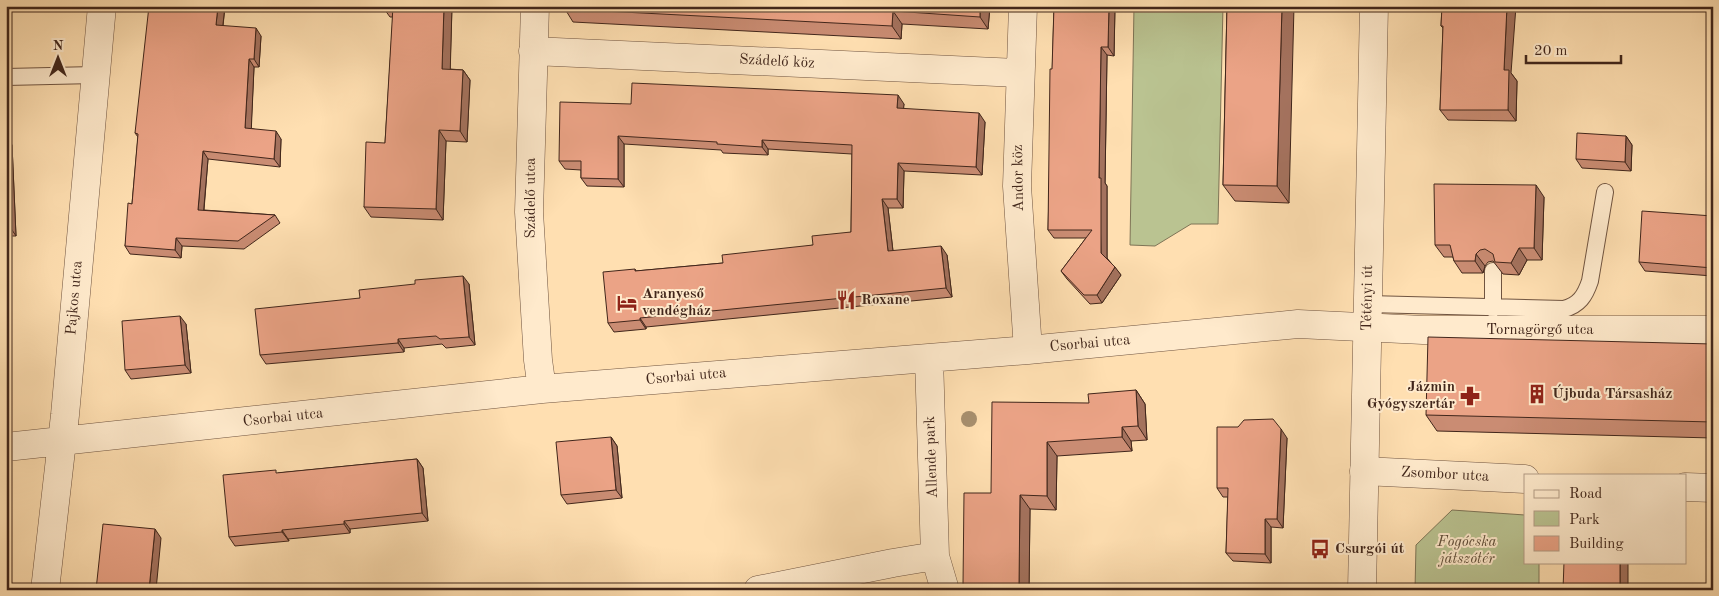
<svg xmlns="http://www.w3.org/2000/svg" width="1719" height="596" font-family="'Old Standard TT',serif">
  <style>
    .green { fill: #bac391; stroke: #7e7456 }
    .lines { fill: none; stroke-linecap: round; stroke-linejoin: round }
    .service-casing { stroke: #705440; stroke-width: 18 }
    .minor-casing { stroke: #705440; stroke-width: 29 }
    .tertiary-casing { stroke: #705440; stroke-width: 29 }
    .service { stroke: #ffeacc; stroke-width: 16 }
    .minor { stroke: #ffeacc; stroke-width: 28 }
    .tertiary { stroke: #ffeacc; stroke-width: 28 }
    .tree { fill: #a78f6e }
    .wall { fill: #ca8c73; stroke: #41261b }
    .shaded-wall { fill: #a4725e; stroke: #41261b }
    .building { fill: #eba386; stroke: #41261b }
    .labels { text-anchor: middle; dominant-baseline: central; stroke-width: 4; stroke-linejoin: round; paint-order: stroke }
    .street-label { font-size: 15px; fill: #41261b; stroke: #ffeacc }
    .poi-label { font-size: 15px; font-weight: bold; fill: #41261b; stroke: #ffeacc; text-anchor: start }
    .park-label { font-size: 15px; font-style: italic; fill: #5f4d38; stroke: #ffeacc }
  </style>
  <rect width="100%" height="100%" fill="#ffdfb1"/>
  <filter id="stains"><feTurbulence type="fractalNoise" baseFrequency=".004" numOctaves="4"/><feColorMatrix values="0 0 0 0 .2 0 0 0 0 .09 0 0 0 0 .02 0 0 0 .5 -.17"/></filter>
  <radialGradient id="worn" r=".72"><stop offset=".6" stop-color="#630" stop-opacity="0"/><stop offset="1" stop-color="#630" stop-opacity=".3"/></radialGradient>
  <path class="green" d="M1134 6H1223L1218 224H1191L1155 246 1130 245Z
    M1452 510 1525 515V562H1539V590H1415L1416 545Z"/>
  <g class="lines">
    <defs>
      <path id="service" d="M6 77 95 75
        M1493 271V309
        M1368 304 1564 309C1579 305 1585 296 1590 281L1605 192"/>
      <path id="minor" d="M535 6 529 212 538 360 542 389
        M1023 6 1017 186 1028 350
        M533 51 1020 73
        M929 358 935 556 945 590
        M6 447 542 389 1028 350 1298 324 1423 330H1713
        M1364 471 1525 479
        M1685 487 1713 488
        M45 590 65 415 102 6
        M758 590 893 563 935 556"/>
      <path id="tertiary" d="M1362 590 1374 6"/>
    </defs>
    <use href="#service" class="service-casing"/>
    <use href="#minor" class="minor-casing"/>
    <use href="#tertiary" class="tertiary-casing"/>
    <use href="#service" class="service"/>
    <use href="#minor" class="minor"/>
    <use href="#tertiary" class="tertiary"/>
  </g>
  <circle class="tree" cx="969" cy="419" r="8"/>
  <path class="wall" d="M225 6 223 26 261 36 259 67H254L251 128 281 139 280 167 208 159 204 210 275 215 280 223 244 249 182 246 181 258 130 254 125 246 132 204 138 137 135 133Z
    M382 6H452L450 69 463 70 470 80 467 142 446 141 443 220 371 217 364 207 385 143 393 17H390Z
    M990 6 988 29 902 24 901 39 573 22 565 9Z
    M1054 6H1115L1114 56 1107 55 1105 183 1107 186V258L1121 275 1102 303 1090 304 1067 279 1061 271 1086 238H1054L1048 230Z
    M1227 6 1289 203 1235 201 1223 185Z
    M1442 6 1511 73 1517 81 1516 121 1448 120 1440 110 1443 28 1441 26Z
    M631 104H904L903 109 985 122 982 175 904 171 903 208H888L893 251 947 255 952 297 646 327V329L614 332 608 323 635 269 636 271 723 263 813 245 851 232 852 154 768 149V155L723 153 721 150 624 144V187L587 186 581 178V170L565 169 559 161Z
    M6 136 12 145 16 236H6Z
    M1626 136 1632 145 1631 171 1582 168 1576 159Z
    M1544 197 1542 260H1527L1519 275 1503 274 1493 261 1488 262 1485 266 1483 273H1462L1454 261 1453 257H1444L1435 245Z
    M1713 216V276L1645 271 1639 262Z
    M469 284 475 345 446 348 442 344 404 348V352L266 364 260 355 360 298Z
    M186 324 191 373 131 379 125 370Z
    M1713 344V438L1437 431 1426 415Z
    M1136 390 1145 404 1147 440 1131 441 1132 451 1057 456 1056 510 1030 509 1029 585 1049 590H967L963 585 991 493 1089 403Z
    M611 437 617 446 622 498 567 504 561 495Z
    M1287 438 1283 528 1271 527V563L1233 561 1226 553 1228 497H1223L1217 488Z
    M417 459 423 468 428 521 350 529V533L288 539 289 541 235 546 229 537 278 473Z"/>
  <path class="shaded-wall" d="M218 6H225L222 33 216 25Z
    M444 6H452L450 79 442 69Z
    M980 6H990L988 29 980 17Z
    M1109 6H1115L1114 56 1108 47Z
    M1282 6H1294L1289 203 1277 186Z
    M1507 6H1516L1511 73 1517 81 1516 121 1508 110 1504 70Z
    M893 11 902 24 901 39 892 26Z
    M256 28 261 36 259 67 254 59Z
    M1101 47 1107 55 1105 183 1107 186V261L1101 253 1099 178Z
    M249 59 254 67 251 136 245 128Z
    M463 70 470 80 467 142 460 131Z
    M898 95 904 104 903 117 897 108Z
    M979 113 985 122 982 175 976 167Z
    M439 130 446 141 443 220 436 209Z
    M276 131 281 139 280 167 274 159Z
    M6 136 12 145 16 236 10 227Z
    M618 136 624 144V187L618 179Z
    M1626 136 1632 145 1631 171 1625 162Z
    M762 140 768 149V155L762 147Z
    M203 151 208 159 203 218 198 210Z
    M898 163 904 171 903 208 897 199Z
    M1536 185 1544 197 1542 260 1534 248Z
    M882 199 888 208 894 260 888 251Z
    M176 238 182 246 181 258 175 250Z
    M941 246 947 255 952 297 946 288Z
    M1519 248 1527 260 1519 275 1511 263Z
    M1476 254 1485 266 1483 273 1475 261Z
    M1115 267 1121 275 1102 303 1097 295Z
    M463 276 469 284 475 345 469 337Z
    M180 316 186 324 191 373 185 365Z
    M640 318 646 327V329L640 320Z
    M398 339 404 348V352L398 343Z
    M1136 390 1145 404 1147 440 1138 426Z
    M1122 427 1131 441 1132 451 1122 437Z
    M1281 429 1287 438 1283 528 1277 519Z
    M611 437 617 446 622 498 616 490Z
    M1047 442 1057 456 1056 510 1047 496Z
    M417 459 423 468 428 521 422 513Z
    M1020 495 1030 509 1029 590 1019 585Z
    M1265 519 1271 527V563L1265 554Z
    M344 521 350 529V533L344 524Z
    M155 529 161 538 156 590H149Z
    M282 530 288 539 289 541 282 532Z
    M1620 562H1628V590H1620Z"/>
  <path class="building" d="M149 6H218L216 25 256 28 254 59H249L245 128 276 131 274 159 203 151 198 210 275 215 238 241 176 238 175 250 125 246 128 203 132 204 138 134 135 133Z
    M391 6H444L442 69 463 70 460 131 439 130 436 209 364 207 366 142 385 143 393 6Z
    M565 6H980V17L893 11 892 26 565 9Z
    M1054 6H1109L1108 47H1101L1099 178H1101V253L1115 267 1097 295H1084L1061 271 1092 230H1048L1050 69H1052Z
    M1227 6H1282L1277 186 1223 185Z
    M1442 6H1507L1504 70H1509L1508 110H1440L1443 26H1441Z
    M632 83 898 95 897 108 979 113 976 167 898 163 897 199H882L888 251 941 246 946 288 640 318V320L608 323 603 272 635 269V271L723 263 722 255 813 245 812 236 851 232 852 145 762 140V147L717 144V142L618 136V179L581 178V161H559L560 102 631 104Z
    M1577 133 1626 136 1625 162 1576 159Z
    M6 137 10 227H6Z
    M1434 184 1536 185 1534 248H1519L1511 263 1495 262 1493 254 1485 249 1480 250 1476 254 1475 261H1454L1450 245H1435Z
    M1642 211 1713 216V268L1639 262Z
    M463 276 469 337 440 339 436 336 398 339V343L260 355 255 309 360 298 359 290 415 284V280Z
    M180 316 185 365 125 370 122 321Z
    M1428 337 1713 344V422L1426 415Z
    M1136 390 1138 426 1122 427V437L1047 442V496L1020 495 1019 585H1046V590H990V585H963L964 493H991L992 402 1089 403 1088 394Z
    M1273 419 1281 429 1277 519H1265V554L1226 553 1228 488H1217V427H1238L1244 420Z
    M611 437 616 490 561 495 556 442Z
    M417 459 422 513 344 521V524L282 530V532L229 537 223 475 276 470V473Z
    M103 524 155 529 149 590H96Z
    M1564 562H1620V590H1563Z"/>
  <defs>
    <symbol id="restaurant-bare" viewBox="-9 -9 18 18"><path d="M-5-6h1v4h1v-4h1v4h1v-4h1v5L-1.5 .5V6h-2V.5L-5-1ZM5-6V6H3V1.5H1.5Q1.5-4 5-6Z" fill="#8f2418" stroke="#ffeacc" stroke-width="2.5" paint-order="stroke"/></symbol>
    <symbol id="hotel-bare" viewBox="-9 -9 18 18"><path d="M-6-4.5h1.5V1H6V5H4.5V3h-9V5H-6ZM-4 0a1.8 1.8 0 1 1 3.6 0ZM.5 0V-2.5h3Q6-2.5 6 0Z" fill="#8f2418" stroke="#ffeacc" stroke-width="2.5" paint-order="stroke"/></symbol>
    <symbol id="building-bare" viewBox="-9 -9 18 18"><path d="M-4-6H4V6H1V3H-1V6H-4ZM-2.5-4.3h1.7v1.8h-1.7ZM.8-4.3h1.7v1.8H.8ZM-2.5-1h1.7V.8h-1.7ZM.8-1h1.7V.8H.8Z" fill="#8f2418" stroke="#ffeacc" stroke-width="2.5" paint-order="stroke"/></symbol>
    <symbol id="pharmacy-bare" viewBox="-9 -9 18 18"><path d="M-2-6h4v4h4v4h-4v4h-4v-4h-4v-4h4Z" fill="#8f2418" stroke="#ffeacc" stroke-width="2.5" paint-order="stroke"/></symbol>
    <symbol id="bus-bare" viewBox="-9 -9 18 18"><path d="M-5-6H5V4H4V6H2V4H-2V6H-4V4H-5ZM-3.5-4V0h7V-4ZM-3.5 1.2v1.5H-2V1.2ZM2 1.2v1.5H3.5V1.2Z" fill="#8f2418" stroke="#ffeacc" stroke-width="2.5" paint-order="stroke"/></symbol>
  </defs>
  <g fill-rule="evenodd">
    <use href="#restaurant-bare" x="832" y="286" width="28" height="28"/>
    <use href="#hotel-bare" x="613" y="289" width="28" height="28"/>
    <use href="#building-bare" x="1523" y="380" width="28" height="28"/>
    <use href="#pharmacy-bare" x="1456" y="382" width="28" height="28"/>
    <use href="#bus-bare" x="1306" y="535" width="28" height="28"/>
  </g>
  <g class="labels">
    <g class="street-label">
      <text transform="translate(777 62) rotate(3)">Szádelő köz</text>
      <text transform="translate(1019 178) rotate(-91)">Andor köz</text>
      <text transform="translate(531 198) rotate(-90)">Szádelő utca</text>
      <text transform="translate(75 298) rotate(-85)">Pajkos utca</text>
      <text transform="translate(1368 298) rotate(-89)">Tétényi út</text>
      <text x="1540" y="330">Tornagörgő utca</text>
      <text transform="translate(1090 344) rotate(-5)">Csorbai utca</text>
      <text transform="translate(686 377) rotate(-5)">Csorbai utca</text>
      <text transform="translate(283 418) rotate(-6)">Csorbai utca</text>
      <text transform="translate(932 457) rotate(-92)">Allende park</text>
      <text transform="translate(1445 475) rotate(3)">Zsombor utca</text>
    </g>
    <g class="poi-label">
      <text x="642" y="294">Aranyeső<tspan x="642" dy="17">vendégház</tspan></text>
      <text x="861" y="300">Roxane</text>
      <text x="1455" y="387" text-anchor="end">Jázmin<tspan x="1455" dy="17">Gyógyszertár</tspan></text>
      <text x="1552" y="394">Újbuda Társasház</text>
      <text x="1335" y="549">Csurgói út</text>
    </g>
    <g class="park-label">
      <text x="1467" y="542">Fogócska<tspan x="1467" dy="17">játszótér</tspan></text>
    </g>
  </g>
  <rect width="1719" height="596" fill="none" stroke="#ffdfb1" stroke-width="25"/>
  <rect x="8" y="8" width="1704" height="581" fill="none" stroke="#41261b" stroke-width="2.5"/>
  <rect x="12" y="12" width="1694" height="571" fill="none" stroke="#41261b"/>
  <rect x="1524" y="474" width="162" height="90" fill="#ffeacc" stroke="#b39c85"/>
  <rect x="1534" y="490" width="25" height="8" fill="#ffeacc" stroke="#b39c85"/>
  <text x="1569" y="498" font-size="15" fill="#41261b">Road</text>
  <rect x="1534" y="511" width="25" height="15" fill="#bac391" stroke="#b39c85"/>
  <text x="1569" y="524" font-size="15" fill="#41261b">Park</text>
  <rect x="1534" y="536" width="25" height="15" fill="#eba386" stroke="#b39c85"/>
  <text x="1569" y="548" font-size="15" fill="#41261b">Building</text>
  <g transform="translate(58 58)" stroke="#ffeacc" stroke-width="4" paint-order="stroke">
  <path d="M0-4L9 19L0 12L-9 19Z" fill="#41261b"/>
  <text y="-8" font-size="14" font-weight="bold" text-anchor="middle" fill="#41261b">N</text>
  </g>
  <path d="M1526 55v8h95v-8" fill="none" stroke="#41261b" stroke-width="2.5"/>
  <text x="1534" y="55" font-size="15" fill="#41261b" stroke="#ffeacc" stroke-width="4" paint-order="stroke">20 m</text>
  <rect width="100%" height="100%" filter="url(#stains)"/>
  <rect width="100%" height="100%" fill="url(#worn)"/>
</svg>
